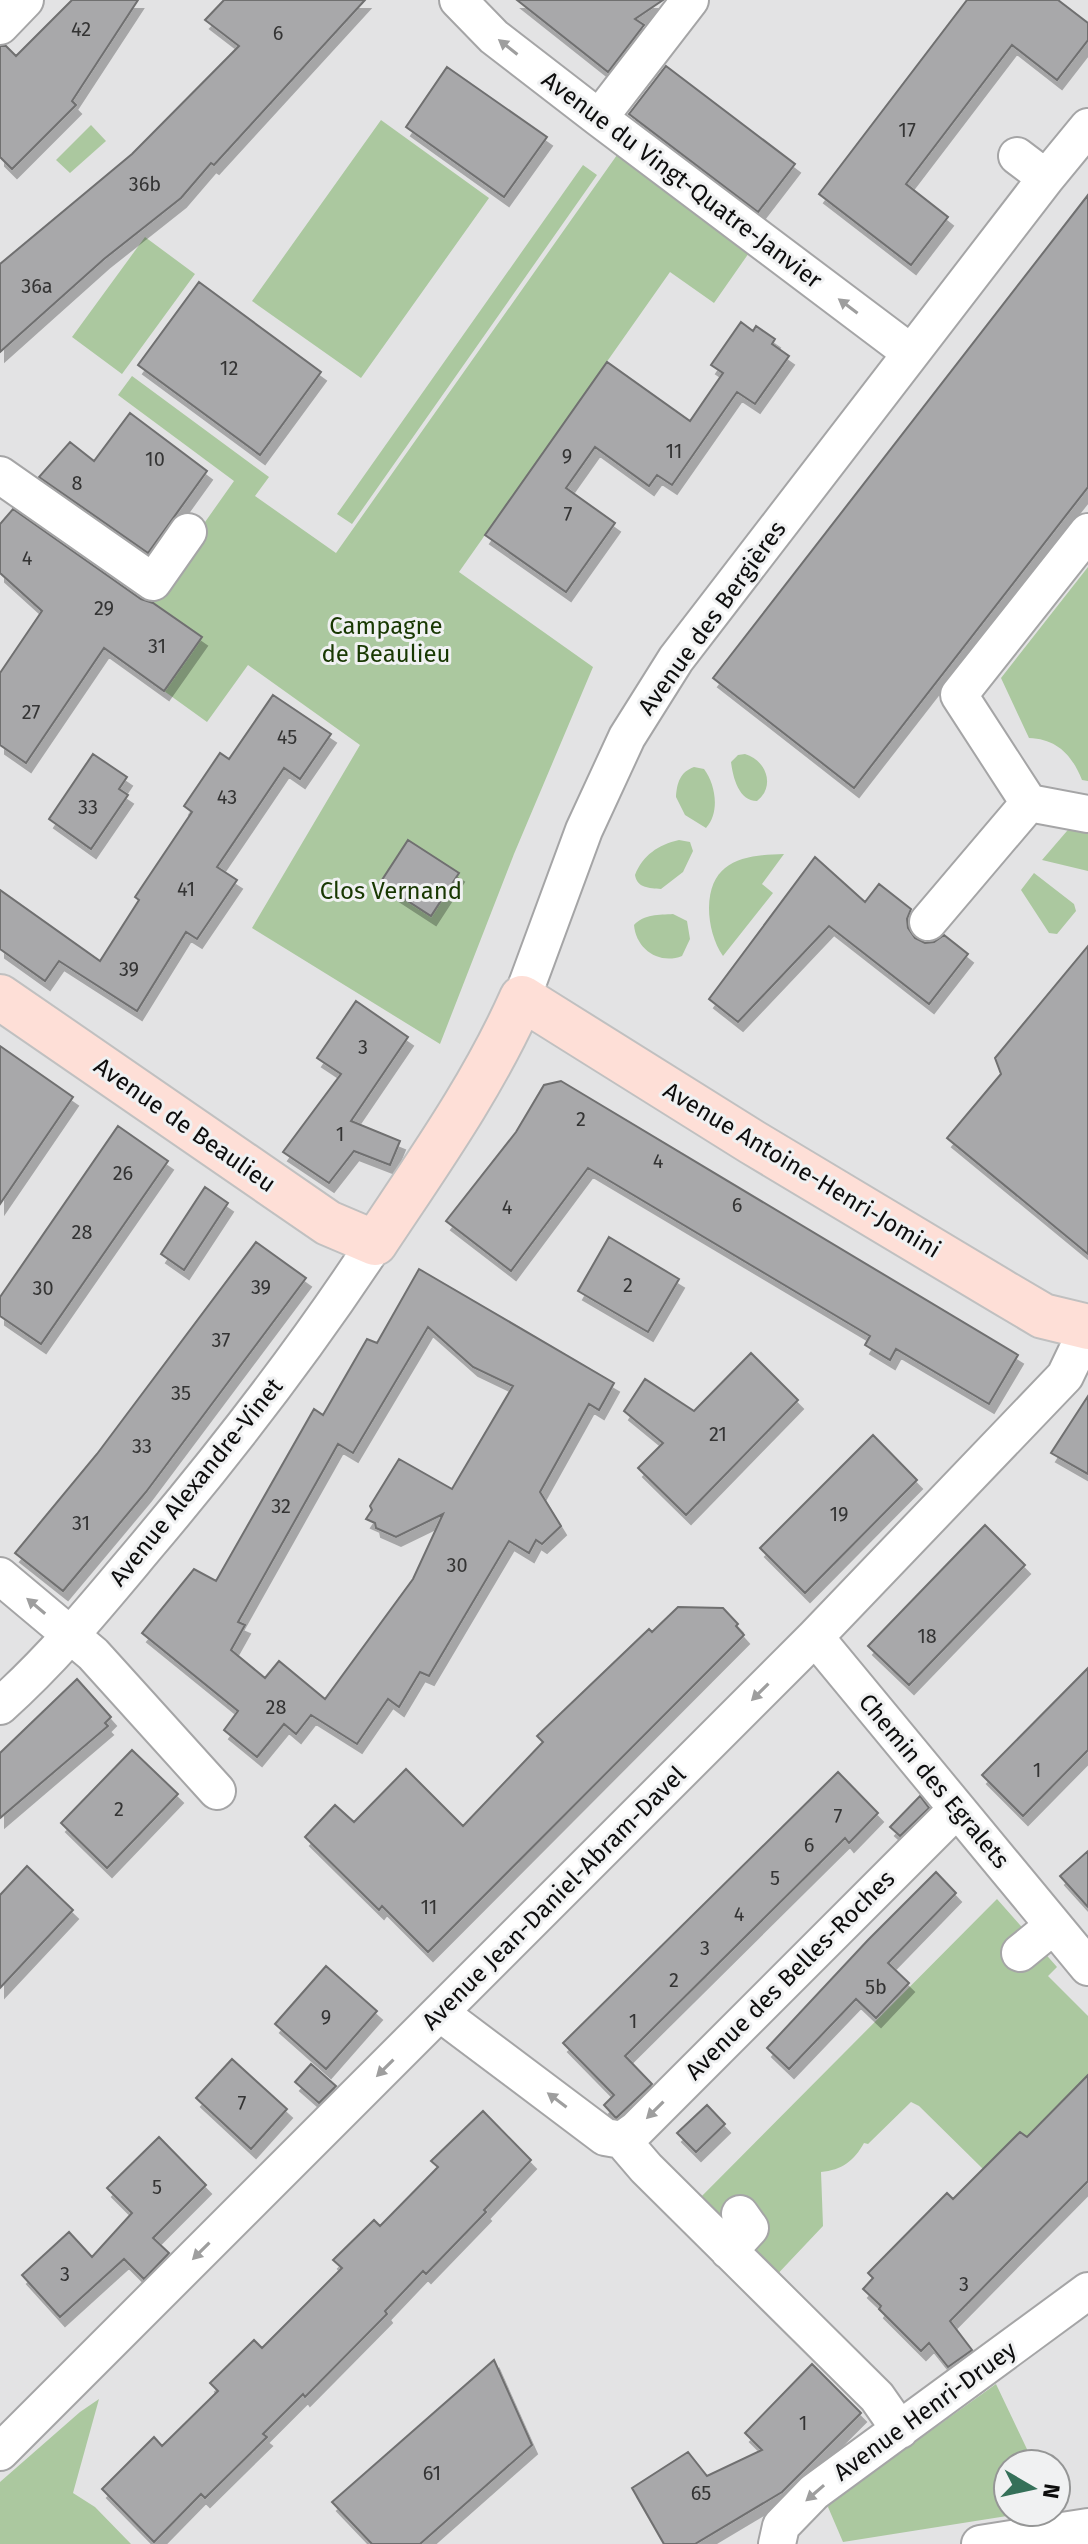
<svg xmlns="http://www.w3.org/2000/svg" width="1088" height="2544" font-family="'Fira Sans',sans-serif">
  <style>
    .green { fill: #abc89f }
    .building { fill: #a8a8aa; stroke: #6f6f70; stroke-width: 2; fill-rule: evenodd; filter: url(#shadow) }
    .lines { fill: none; stroke-linecap: round; stroke-linejoin: round }
    .minor-casing { stroke: #a5a5a6; stroke-width: 40 }
    .major-casing { stroke: #c0c0c0; stroke-width: 48 }
    .minor { stroke: #fff; stroke-width: 36 }
    .major { stroke: #fedfd7; stroke-width: 44 }
    .oneway { fill: #9e9e9e }
    .labels { text-anchor: middle; dominant-baseline: central; stroke-width: 6; stroke-linejoin: round; paint-order: stroke }
    .number-label { font-size: 20px; fill: #343434 }
    .street-label { font-size: 24px; fill: #0d0d0d; stroke: #f0f1f2 }
    .park-label { font-size: 24px; fill: #183802; stroke: #f0f1f2 }
  </style>
  <defs>
    <filter id="shadow"><feDropShadow dx="5" dy="9" stdDeviation="0" flood-color="#0004"/></filter>
  </defs>
  <rect width="100%" height="100%" fill="#e3e3e4"/>
  <path class="green" d="M381 120 489 198 361 378 252 301Z
    M91 125 106 141 70 173 56 160Z
    M617 155 751 250 714 303 670 272 459 572 593 667 514 854 440 1044 252 928 360 745 248 665 207 722 164 691 202 637 150 600 234 481 118 395 132 376 269 477 255 496 336 553Z
    M583 165 597 175 352 524 337 514Z
    M145 237 195 274 122 374 72 337Z
    M1088 567V781L1082 780C1072 755 1057 739 1029 738L1001 678Z
    M745 754C766 760 776 786 757 801 739 801 733 778 731 762L738 755Z
    M694 767 704 769C716 785 720 813 706 828L685 815 676 797C677 783 680 772 694 767Z
    M1073 824 1088 828V871L1042 860Z
    M679 840 690 842 693 851 683 872 661 889C649 888 637 888 635 875 643 855 658 845 679 840Z
    M784 854 762 884 773 893 723 956C714 943 709 925 709 908 710 861 743 855 784 854Z
    M1034 873 1074 904 1076 911 1057 934 1049 933 1021 890Z
    M673 914 687 921 690 939 682 956C659 965 636 949 634 925 644 914 659 915 673 914Z
    M997 1899 1057 1967 1048 1976 1088 2016V2075L1027 2137 1020 2132 983 2169 919 2106 911 2102 868 2144 864 2143C854 2161 842 2170 821 2172L823 2226 771 2281 693 2205Z
    M996 2384 1034 2464H1008V2512H1032L843 2542 828 2507 830 2503Z
    M99 2399 73 2493 95 2507 131 2544H0V2482L80 2412Z"/>
  <path class="building" d="M72 0H138L72 101 76 105 12 169 0 157V46H6L16 56Z
    M224 0H365L214 165 211 163 181 198 104 259 0 352V264L132 154 239 46 205 20Z
    M517 0H663L635 19 644 25 608 72Z
    M967 0H1058L1088 23V40L1057 80 1012 45 906 184 948 217 911 265 819 194Z
    M666 66 795 164 758 212 629 114Z
    M447 67 547 137 504 197 406 127Z
    M1088 195V487L854 788 713 678Z
    M199 282 321 372 260 455 138 365Z
    M741 322 753 331 756 326 775 339 772 344 789 356 755 404 737 392 672 485 657 475 649 486 595 447 566 488 615 523 566 592 485 535 607 362 690 421 723 373 711 365Z
    M130 413 207 471 148 553 39 477 70 442 94 461Z
    M13 509 141 599 153 603 202 637 164 691 104 648 26 763 0 745V673L42 611 0 573V524Z
    M273 695 331 734 300 779 284 768 217 867 237 880 197 939 186 932 137 1011 59 961 45 981 0 949V890L100 961 139 900 135 897 192 812 184 806 220 753 229 759Z
    M93 754 127 777 119 789 128 795 91 849 49 819Z
    M408 840 459 873 431 916 380 883Z
    M815 857 865 902 879 884 911 909 907 919 908 928 915 938 925 943 934 942 944 935 968 954 929 1004 829 926 738 1022 709 999Z
    M1088 946V1254L947 1138 1001 1074 995 1058Z
    M356 1001 408 1037 351 1121 400 1141 390 1165 354 1151 329 1183 283 1152 341 1074 317 1058Z
    M0 1046 73 1097 0 1204Z
    M561 1081 1018 1355 989 1404 896 1349 890 1360 865 1345 870 1336 588 1168 511 1271 446 1221 516 1132 544 1085Z
    M118 1126 168 1161 41 1344 0 1316V1297Z
    M205 1187 228 1203 184 1270 161 1254Z
    M609 1237 679 1279 648 1332 578 1291Z
    M256 1242 306 1278 146 1492 63 1591 15 1553 97 1454Z
    M419 1269 614 1383 599 1410 589 1404 540 1492 561 1526 542 1544 536 1540 529 1553 509 1541 429 1676 420 1672 399 1707 388 1699 357 1744 311 1715 296 1734 284 1724 257 1757 224 1730 238 1711 142 1633 194 1569 216 1581 314 1409 323 1415 367 1339 377 1343ZM428 1327 473 1367 513 1386 452 1489 399 1459 370 1506 372 1510 366 1519 375 1523 376 1528 396 1537 443 1514 413 1579 325 1699 279 1661 265 1678 231 1650 245 1625 238 1622 338 1444 353 1453Z
    M751 1353 798 1400 686 1515 638 1468 663 1443 624 1411 645 1379 694 1411Z
    M1088 1396V1474L1051 1453Z
    M873 1435 917 1480 805 1593 760 1548Z
    M985 1525 1025 1565 909 1685 868 1646Z
    M678 1607 723 1608 738 1624 736 1626 744 1635 428 1952 382 1906 379 1910 305 1837 335 1805 354 1822 406 1769 463 1826 543 1742 537 1736 649 1629 652 1632Z
    M1088 1668V1750L1023 1816 982 1775Z
    M77 1679 111 1717 105 1723 108 1726 0 1818V1753Z
    M132 1750 178 1794 107 1868 61 1823Z
    M838 1772 878 1813 849 1843 845 1838 625 2056 652 2084 616 2118 604 2105 614 2095 563 2043Z
    M920 1796 929 1808 900 1836 890 1827Z
    M1088 1851V1907L1060 1876Z
    M27 1866 73 1910 0 1988V1895Z
    M936 1872 956 1893 888 1963 909 1983 876 2018 856 1999 789 2069 767 2048 868 1940Z
    M326 1966 377 2011 326 2069 275 2024Z
    M232 2059 287 2109 251 2149 196 2098Z
    M311 2064 336 2086 319 2103 295 2082Z
    M1088 2075V2181L950 2321 972 2350 948 2367 929 2343 921 2351 879 2309 881 2306 863 2289 873 2278 868 2273 947 2193 953 2199 1020 2132 1027 2137Z
    M707 2105 725 2124 696 2152 677 2133Z
    M483 2111 531 2160 484 2210 486 2212 426 2274 423 2271 385 2311 387 2314 305 2397 303 2394 263 2434 267 2437 205 2498 201 2494 154 2542 102 2489 154 2437 162 2446 218 2391 210 2383 254 2340 262 2348 342 2268 333 2260 374 2220 380 2226 438 2167 431 2161Z
    M159 2137 206 2185 153 2238 169 2253 144 2279 124 2259 60 2317 22 2275 69 2232 92 2257 132 2213 107 2188Z
    M494 2360 532 2445 420 2544H372L332 2502Z
    M812 2364 861 2413 782 2492 695 2544H664L632 2488 688 2452 707 2476 762 2450 745 2433Z"/>
  <g class="lines">
    <defs>
      <path id="minor" d="M458 0 494 37 599 118 911 353
        M0 26 25 0
        M599 118 690 0
        M1017 156 1046 178
        M0 475 153 582 188 532
        M1029 803 1088 814
        M928 922 1029 803 959 695 1088 532
        M522 998 584 830 627 737 676 659 1046 178 1088 127
        M0 1576 93 1654 217 1791
        M815 1637 1088 1967
        M0 1706C55 1657 101 1600 148 1544 229 1448 306 1348 375 1243
        M1020 1953 1053 1926
        M440 2013 605 2137 622 2140 646 2168 877 2397 900 2430
        M622 2140 636 2130 957 1809
        M729 2251 750 2228 740 2214
        M0 2452 815 1637 1065 1376 1088 1328
        M777 2544 781 2526 814 2492 1088 2291
        M980 2544 1088 2527"/>
      <path id="major" d="M0 997 328 1223 375 1243C428 1163 483 1086 522 998L752 1142 1004 1293 1043 1316 1088 1327"/>
    </defs>
    <use href="#minor" class="minor-casing"/>
    <use href="#major" class="major-casing"/>
    <use href="#minor" class="minor"/>
    <use href="#major" class="major"/>
  </g>
  <defs><path id="oneway-solid" d="M-6-.8H1V-3.2L6.5 0L1 3.2V.8H-6Z" transform="scale(2)"/></defs>
  <g class="oneway">
    <use href="#oneway-solid" transform="translate(508 47) rotate(-142)"/>
    <use href="#oneway-solid" transform="translate(848 306) rotate(-143)"/>
    <use href="#oneway-solid" transform="translate(36 1606) rotate(-140)"/>
    <use href="#oneway-solid" transform="translate(760 1692) rotate(135)"/>
    <use href="#oneway-solid" transform="translate(385 2068) rotate(135)"/>
    <use href="#oneway-solid" transform="translate(557 2100) rotate(-143)"/>
    <use href="#oneway-solid" transform="translate(655 2110) rotate(135)"/>
    <use href="#oneway-solid" transform="translate(201 2251) rotate(135)"/>
    <use href="#oneway-solid" transform="translate(815 2493) rotate(139)"/>
  </g>
  <g class="labels">
    <g class="number-label">
      <text x="81" y="29">42</text>
      <text x="278" y="33">6</text>
      <text x="907" y="130">17</text>
      <text x="145" y="184">36b</text>
      <text x="37" y="286">36a</text>
      <text x="229" y="368">12</text>
      <text x="674" y="451">11</text>
      <text x="567" y="456">9</text>
      <text x="155" y="459">10</text>
      <text x="77" y="483">8</text>
      <text x="568" y="514">7</text>
      <text x="27" y="558">4</text>
      <text x="104" y="608">29</text>
      <text x="157" y="646">31</text>
      <text x="31" y="712">27</text>
      <text x="287" y="737">45</text>
      <text x="227" y="797">43</text>
      <text x="88" y="807">33</text>
      <text x="186" y="889">41</text>
      <text x="129" y="969">39</text>
      <text x="363" y="1047">3</text>
      <text x="581" y="1119">2</text>
      <text x="340" y="1134">1</text>
      <text x="658" y="1161">4</text>
      <text x="123" y="1173">26</text>
      <text x="737" y="1205">6</text>
      <text x="507" y="1207">4</text>
      <text x="82" y="1232">28</text>
      <text x="628" y="1285">2</text>
      <text x="261" y="1287">39</text>
      <text x="43" y="1288">30</text>
      <text x="221" y="1340">37</text>
      <text x="181" y="1393">35</text>
      <text x="718" y="1434">21</text>
      <text x="142" y="1446">33</text>
      <text x="281" y="1506">32</text>
      <text x="839" y="1514">19</text>
      <text x="81" y="1523">31</text>
      <text x="457" y="1565">30</text>
      <text x="927" y="1636">18</text>
      <text x="276" y="1707">28</text>
      <text x="1037" y="1770">1</text>
      <text x="119" y="1809">2</text>
      <text x="838" y="1816">7</text>
      <text x="809" y="1845">6</text>
      <text x="775" y="1878">5</text>
      <text x="429" y="1907">11</text>
      <text x="739" y="1914">4</text>
      <text x="705" y="1948">3</text>
      <text x="674" y="1980">2</text>
      <text x="876" y="1987">5b</text>
      <text x="326" y="2017">9</text>
      <text x="633" y="2021">1</text>
      <text x="242" y="2103">7</text>
      <text x="157" y="2187">5</text>
      <text x="65" y="2274">3</text>
      <text x="964" y="2284">3</text>
      <text x="803" y="2423">1</text>
      <text x="432" y="2473">61</text>
      <text x="701" y="2493">65</text>
    </g>
    <g class="street-label">
      <text transform="translate(682 180) rotate(37)">Avenue du Vingt-Quatre-Janvier</text>
      <text transform="translate(712 618) rotate(-54)">Avenue des Bergières</text>
      <text transform="translate(185 1125) rotate(35)">Avenue de Beaulieu</text>
      <text transform="translate(802 1170) rotate(31)">Avenue Antoine-Henri-Jomini</text>
      <text transform="translate(196 1482) rotate(-51)">Avenue Alexandre-Vinet</text>
      <text transform="translate(934 1781) rotate(50)">Chemin des Egralets</text>
      <text transform="translate(554 1898) rotate(-45)">Avenue Jean-Daniel-Abram-Davel</text>
      <text transform="translate(790 1975) rotate(-45)">Avenue des Belles-Roches</text>
      <text transform="translate(925 2411) rotate(-36)">Avenue Henri-Druey</text>
    </g>
    <g class="park-label">
      <text x="386" y="626">Campagne<tspan x="386" dy="28">de Beaulieu</tspan></text>
      <text x="391" y="891">Clos Vernand</text>
    </g>
  </g>
  <g transform="translate(1032 2488) rotate(99)"><circle r="38" fill="#f0f1f2" stroke="#959696" stroke-width="2"/>
  <path d="M0-6L14 30L0 20L-14 30Z" fill="#357059"/>
  <text y="-12" font-size="22" font-weight="bold" text-anchor="middle" fill="#0d0d0d">N</text>
  </g>
</svg>
